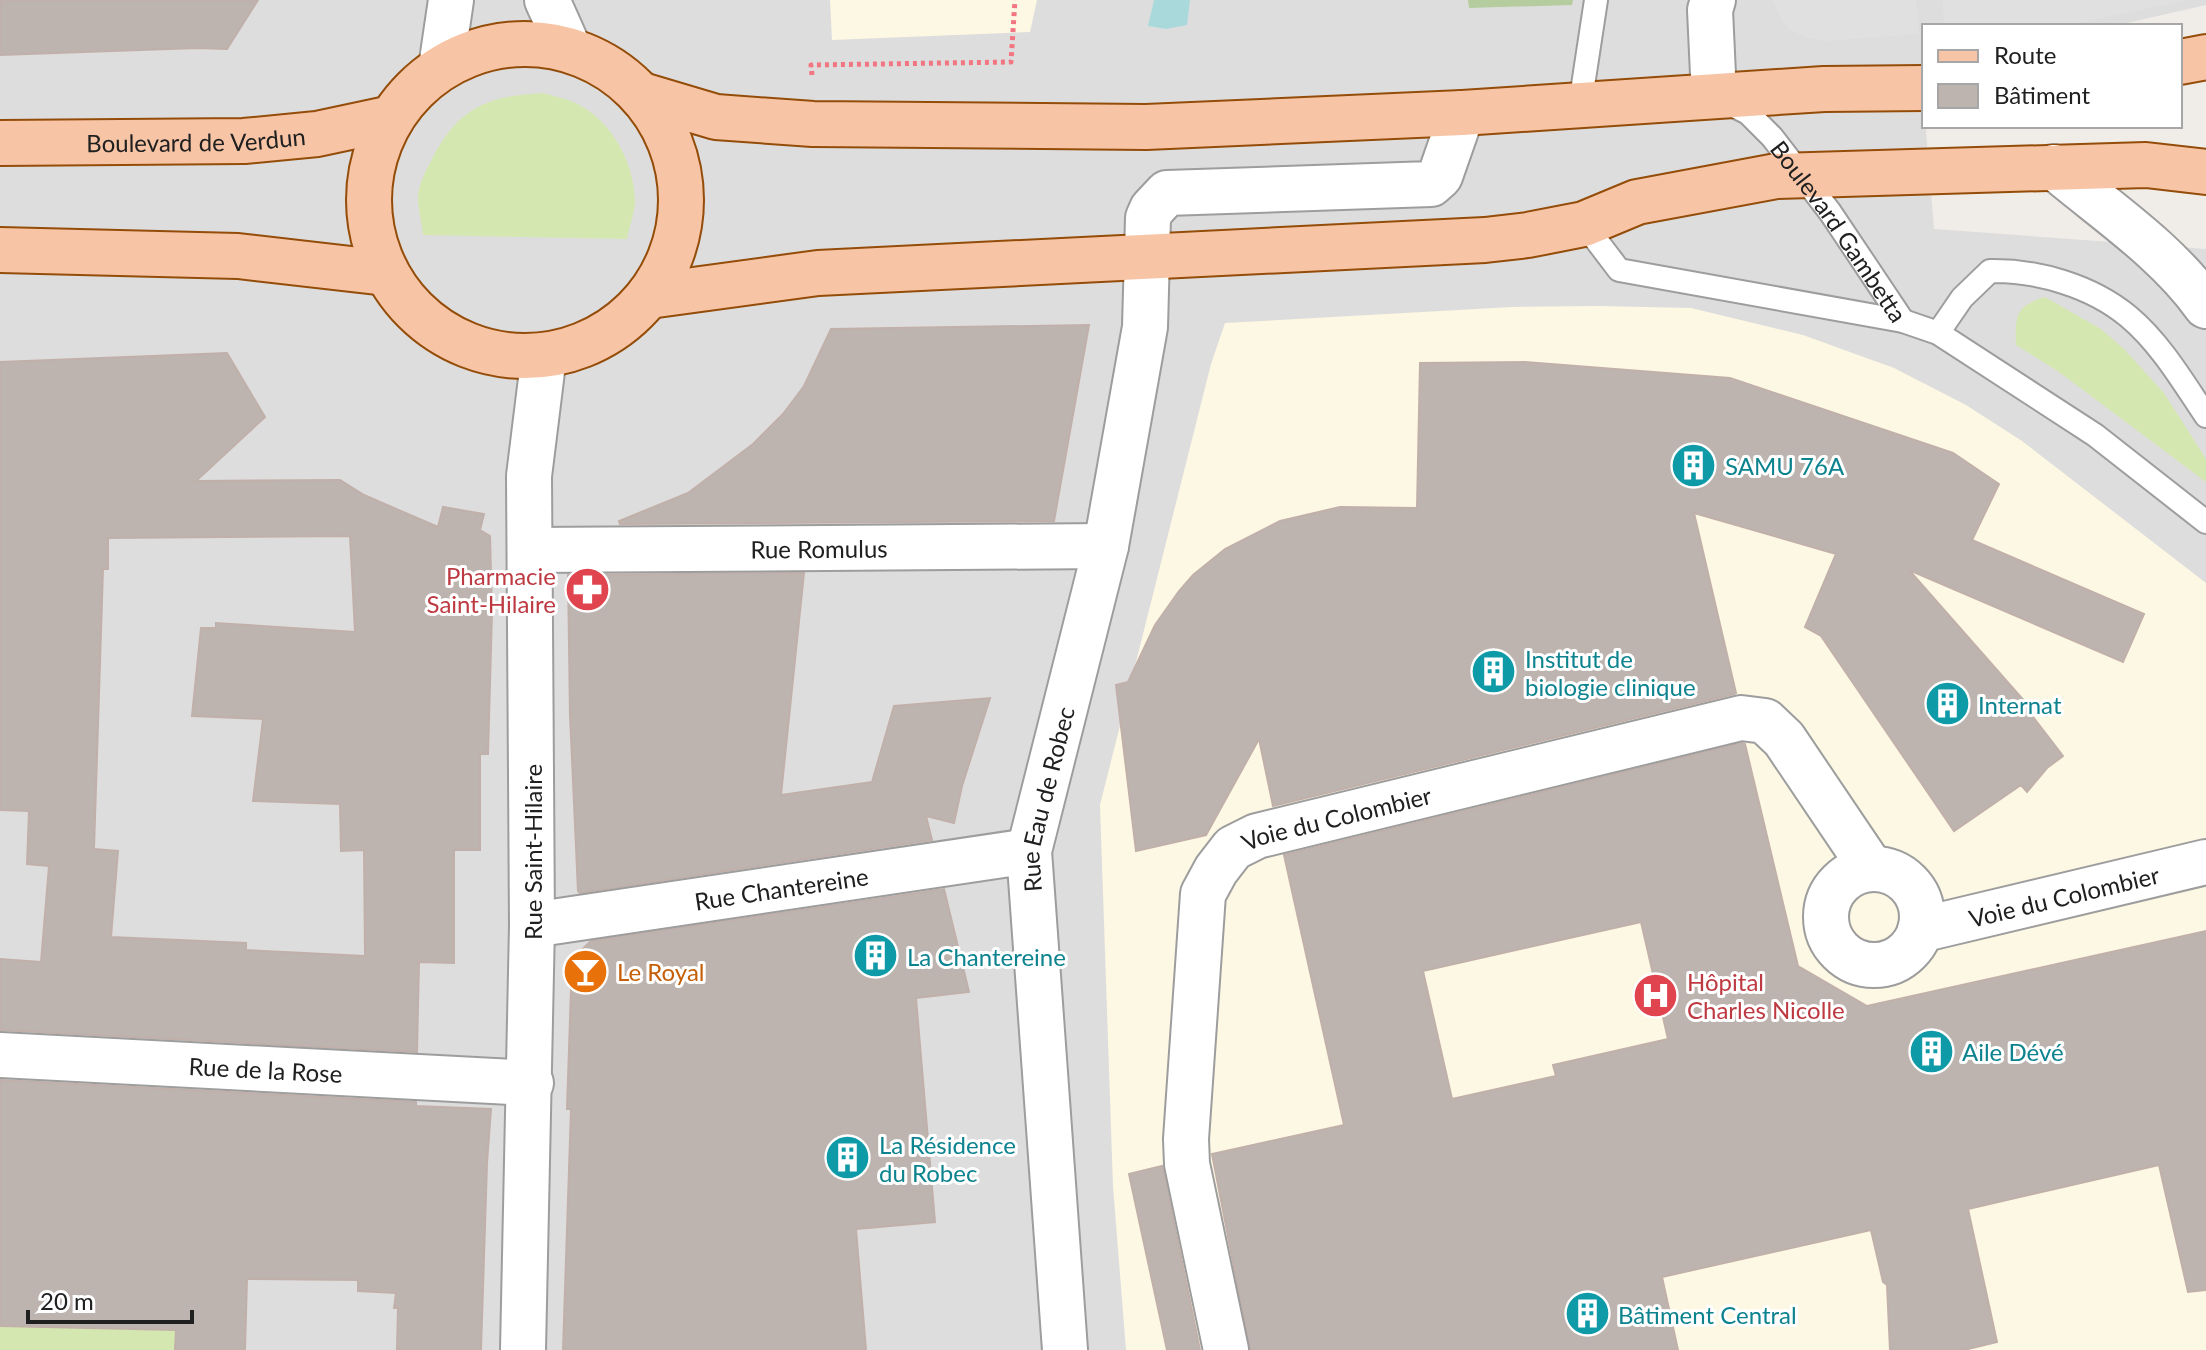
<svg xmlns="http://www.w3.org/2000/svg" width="2206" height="1350" font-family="Lato,sans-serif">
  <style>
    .residential { fill: #dedddd }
    .education { fill: #fdf8e3 }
    .grass { fill: #d5e7b1 }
    .forest { fill: #b5cd9e }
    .parking { fill: #e0e0e0 }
    .water { fill: #aad9db }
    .building { fill: #bdb4b0; stroke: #c1b0aa; stroke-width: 2; fill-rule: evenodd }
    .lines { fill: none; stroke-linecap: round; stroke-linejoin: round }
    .service-casing { stroke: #9d9d9d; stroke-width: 26 }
    .minor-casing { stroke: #9d9d9d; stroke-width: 48 }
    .tertiary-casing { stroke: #9d9d9d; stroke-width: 48 }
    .primary-casing { stroke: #944c09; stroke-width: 48 }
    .path { stroke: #f27681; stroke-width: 5; stroke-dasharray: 4 4; stroke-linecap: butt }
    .service { stroke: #fff; stroke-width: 22 }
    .minor { stroke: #fff; stroke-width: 44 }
    .tertiary { stroke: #fff; stroke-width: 44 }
    .primary { stroke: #f7c5a6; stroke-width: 44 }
    .labels { text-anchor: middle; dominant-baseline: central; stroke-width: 6; stroke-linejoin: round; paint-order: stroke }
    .street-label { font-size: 24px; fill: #202020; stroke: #fff }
    .culture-label { font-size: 24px; fill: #0d838f; stroke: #fff; text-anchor: start }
    .health-label { font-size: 24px; fill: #be3a42; stroke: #fff; text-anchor: end }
    .food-label { font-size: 24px; fill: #c56008; stroke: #fff; text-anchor: start }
  </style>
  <rect width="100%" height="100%" fill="#f0ece7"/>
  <path class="residential" d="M0 0H2206V5L2114 26H1924V69L1921 70 1934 229 2206 249V1350H0Z"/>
  <path class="education" d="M830 0H1037L1030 32 832 40Z
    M1598 306 1691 308 1803 335 1894 368 1966 405 2022 441 2206 583V1350H1126L1113 1186 1100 805 1211 364 1225 323 1512 307Z"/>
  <path class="grass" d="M543 93C553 96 564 98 573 102 611 118 635 163 635 203 634 215 629 228 627 239L423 235C422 223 418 209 418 198 418 184 427 169 433 157 459 107 489 96 543 93Z
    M2045 297 2101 329 2124 349 2164 393 2206 459V482L2059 372 2016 345C2015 316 2015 306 2045 297Z
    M0 1326 176 1330 175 1350H0Z"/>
  <path class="forest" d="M1468 0H1573L1572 5 1469 8Z"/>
  <path class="parking" d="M1773 0H1916L1919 34 1825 41 1804 37 1788 28 1781 19Z
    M1942 0H2189L2063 26H1945Z"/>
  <path class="water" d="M1154 0H1190L1187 25 1166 29 1148 26Z"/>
  <path class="building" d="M0 0H258L227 49 197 48 0 55Z
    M1089 325 1054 521 620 524 619 521 688 493 753 444 783 414 804 386 831 329Z
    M227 353 265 417 196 481 340 480 364 495 438 527 443 507 484 514 480 530 490 536 492 613 488 754H480V850H454V963L419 962 417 1052 0 1030V959L41 962 49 866 27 864 29 811 0 810V362ZM350 536 355 632 216 623V628H201L192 716 263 719 253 801 340 804 341 851 364 850 365 956 246 950V943L111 937 118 851 94 849 103 569H108V538Z
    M1525 362 1730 378 1953 453 1999 484 1972 540 2144 614 2123 662 1909 570 2033 711 2030 713 2063 756 2047 768 2027 792 2021 785 1954 831 1821 636 1805 627 1836 554 1694 513 1736 693 1734 694 1273 806 1259 739 1206 835 1136 851 1116 685 1128 682 1155 625 1179 591 1193 575 1225 549 1280 521 1340 507 1417 508 1420 363Z
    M804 573 781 795 872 782 894 706 990 698 962 786 954 823 926 816 932 840 580 893 578 891 570 715 568 575Z
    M1742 743 1745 744 1798 966 1867 1006 2206 931V1290L2188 1292 2159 1165 1968 1209 1997 1342 1964 1350H1890L1887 1285 1883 1282 1871 1230 1662 1277 1678 1350H1250L1212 1154 1344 1125 1284 855ZM1641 922 1668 1039 1553 1065 1556 1076 1452 1099 1423 971Z
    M944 889 969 992 916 998 935 1222 856 1229 866 1350H563L571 1109H567L572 959 591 941Z
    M0 1080 416 1102V1106L491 1109 487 1163 481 1350H397L398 1308H394L396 1293 358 1291V1280L247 1279 245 1350H175L176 1330 0 1326Z
    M1162 1166 1163 1169 1200 1350H1167L1129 1174Z"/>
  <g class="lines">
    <defs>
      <g id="service">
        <path id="s1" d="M1728 103 1748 113 1772 137 1830 212 1903 321"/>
        <path d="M1580 105 1596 0"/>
        <path d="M1584 224 1619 270 1903 321 1938 333 2095 435 2206 522"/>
        <path d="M1938 333 1962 298 1990 271C2037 270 2092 286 2129 317 2161 344 2183 382 2206 416"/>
      </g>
      <g id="minor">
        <path d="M1713 0 1710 10 1714 96"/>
        <path id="s2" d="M531 550 1106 546"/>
        <circle cx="1874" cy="917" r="48"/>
        <path id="s3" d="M532 925 1029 851"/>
        <path id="s4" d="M1920 930 2206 862"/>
        <path id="s5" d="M0 1055 531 1083"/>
        <path id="s6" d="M1065 1350 1029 851 1106 546 1145 327 1148 218 1152 209 1167 193 1431 184 1440 176 1462 113"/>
        <path id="s7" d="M1226 1350 1187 1164 1186 1139 1203 894 1216 870 1233 848 1257 836 1741 718 1765 721 1784 739 1871 868"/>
      </g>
      <path id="tertiary" d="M547 0 569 49
        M441 68 451 0
        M2054 167C2105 210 2167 251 2206 306
        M523 1350 532 925 529 476 544 355"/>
      <g id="primary">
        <circle cx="525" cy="200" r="156"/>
        <path d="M2180 62 2206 57"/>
        <path d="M642 95 716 117 813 124 1146 127 1462 113 1824 89 1924 88"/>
        <path id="s8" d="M0 143 244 141 317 134 392 118"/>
        <path d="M0 250 238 256 386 273"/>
        <path d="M649 296 818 273 1485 240 1528 235 1584 224 1637 202 1776 176 2146 165 2206 172"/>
      </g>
    </defs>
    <use href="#service" class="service-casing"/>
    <use href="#minor" class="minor-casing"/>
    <use href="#tertiary" class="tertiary-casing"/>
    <use href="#primary" class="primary-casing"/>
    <path class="path" d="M812 75 811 65 1011 62 1015 0"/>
    <use href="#service" class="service"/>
    <use href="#minor" class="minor"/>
    <use href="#tertiary" class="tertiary"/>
    <use href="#primary" class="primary"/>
  </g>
  <defs>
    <symbol id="building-disc" viewBox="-11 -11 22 22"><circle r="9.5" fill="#0f9aa8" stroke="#fff"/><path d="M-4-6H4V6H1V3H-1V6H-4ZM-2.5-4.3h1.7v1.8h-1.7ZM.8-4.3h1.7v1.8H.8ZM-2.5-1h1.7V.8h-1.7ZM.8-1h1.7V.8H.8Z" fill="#fff"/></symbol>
    <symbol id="pharmacy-disc" viewBox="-11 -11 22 22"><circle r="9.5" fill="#e0444e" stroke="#fff"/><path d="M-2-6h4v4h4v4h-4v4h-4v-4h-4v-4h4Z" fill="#fff"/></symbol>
    <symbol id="bar-disc" viewBox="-11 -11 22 22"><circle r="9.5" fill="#e8710a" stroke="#fff"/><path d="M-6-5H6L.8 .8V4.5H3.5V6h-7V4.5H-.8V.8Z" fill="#fff"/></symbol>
    <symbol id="hospital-disc" viewBox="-11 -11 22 22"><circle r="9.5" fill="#e0444e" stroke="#fff"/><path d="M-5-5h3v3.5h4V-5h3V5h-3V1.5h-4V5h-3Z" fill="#fff"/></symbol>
  </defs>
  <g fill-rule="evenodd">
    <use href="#building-disc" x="1668" y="440" width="51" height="51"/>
    <use href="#pharmacy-disc" x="562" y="564" width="51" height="51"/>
    <use href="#building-disc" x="1468" y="646" width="51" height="51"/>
    <use href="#building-disc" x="1922" y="678" width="51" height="51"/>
    <use href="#building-disc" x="850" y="930" width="51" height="51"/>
    <use href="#bar-disc" x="560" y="946" width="51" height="51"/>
    <use href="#hospital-disc" x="1630" y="970" width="51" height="51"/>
    <use href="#building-disc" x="1906" y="1026" width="51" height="51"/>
    <use href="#building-disc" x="822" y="1132" width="51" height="51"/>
    <use href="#building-disc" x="1562" y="1288" width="51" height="51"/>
  </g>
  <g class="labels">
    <g class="street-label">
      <text stroke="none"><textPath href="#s8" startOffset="196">Boulevard de Verdun</textPath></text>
      <text stroke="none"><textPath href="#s1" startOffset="172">Boulevard Gambetta</textPath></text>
      <text stroke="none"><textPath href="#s2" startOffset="288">Rue Romulus</textPath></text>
      <text stroke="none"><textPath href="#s6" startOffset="554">Rue Eau de Robec</textPath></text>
      <text stroke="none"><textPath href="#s7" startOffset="624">Voie du Colombier</textPath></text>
      <text transform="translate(532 852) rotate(-90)">Rue Saint-Hilaire</text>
      <text stroke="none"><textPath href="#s3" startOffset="252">Rue Chantereine</textPath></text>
      <text stroke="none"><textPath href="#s4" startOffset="148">Voie du Colombier</textPath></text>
      <text stroke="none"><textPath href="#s5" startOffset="266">Rue de la Rose</textPath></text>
    </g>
    <g class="culture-label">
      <text x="1725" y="465">SAMU 76A</text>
      <text x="1525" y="658">Institut de<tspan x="1525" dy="28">biologie clinique</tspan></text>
      <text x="1978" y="704">Internat</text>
      <text x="907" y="956">La Chantereine</text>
      <text x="1962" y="1051">Aile Dévé</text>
      <text x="879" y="1144">La Résidence<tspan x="879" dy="28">du Robec</tspan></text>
      <text x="1618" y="1314">Bâtiment Central</text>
    </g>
    <g class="health-label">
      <text x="556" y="575">Pharmacie<tspan x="556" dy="28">Saint-Hilaire</tspan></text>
      <text x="1687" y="981" text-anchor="start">Hôpital<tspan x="1687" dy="28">Charles Nicolle</tspan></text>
    </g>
    <g class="food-label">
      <text x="617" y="971">Le Royal</text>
    </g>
  </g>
  <rect x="1922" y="24" width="260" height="104" fill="#ffffff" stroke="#a6a6a6" stroke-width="2"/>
  <rect x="1938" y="50" width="40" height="12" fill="#f7c5a6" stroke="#a6a6a6" stroke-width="2"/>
  <text x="1994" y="64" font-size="24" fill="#202020">Route</text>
  <rect x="1938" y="84" width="40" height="24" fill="#bdb4b0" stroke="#a6a6a6" stroke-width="2"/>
  <text x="1994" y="104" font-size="24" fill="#202020">Bâtiment</text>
  <path d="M28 1310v12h164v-12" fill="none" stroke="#202020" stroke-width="4"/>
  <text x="40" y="1310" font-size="24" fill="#202020" stroke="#ffffff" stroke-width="6" paint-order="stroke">20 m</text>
</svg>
